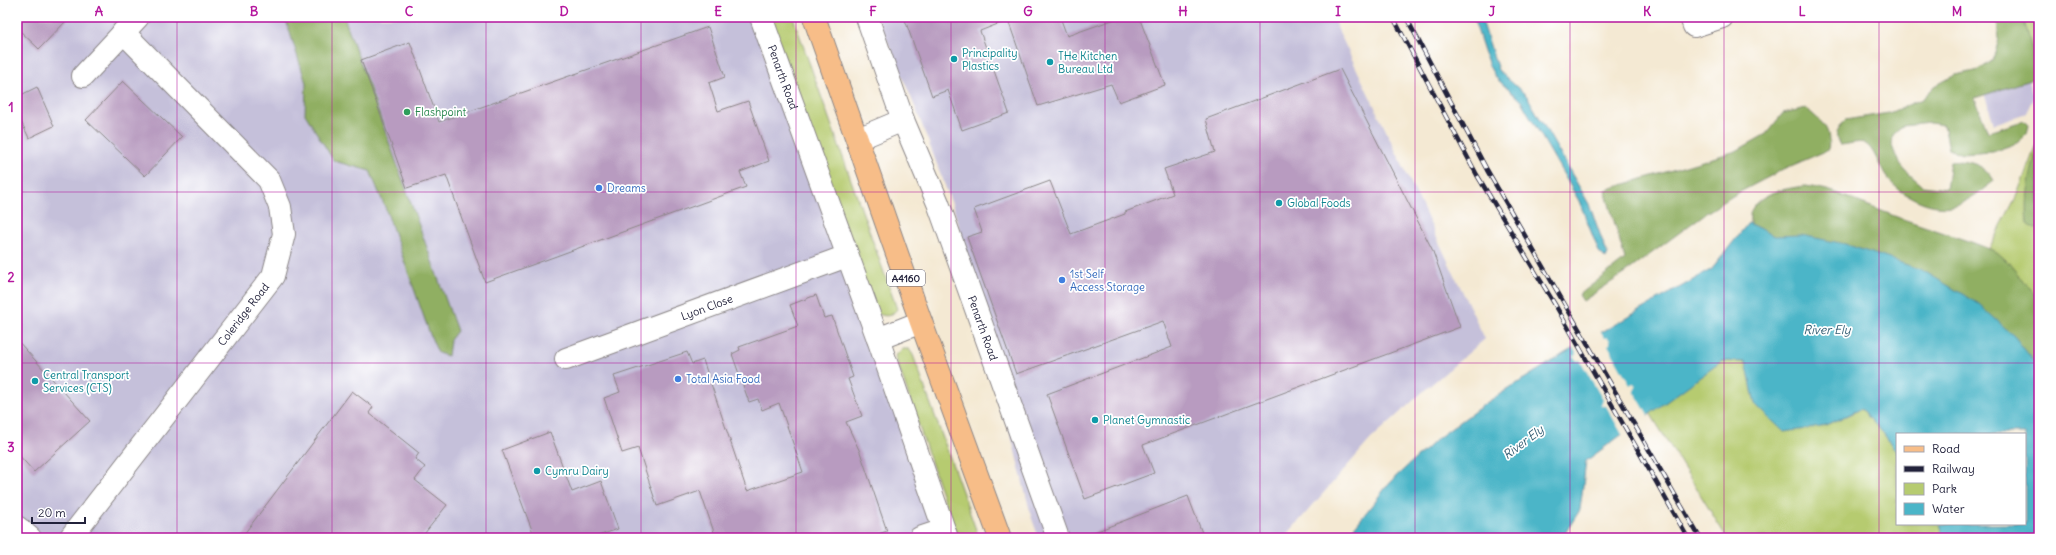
<svg xmlns="http://www.w3.org/2000/svg" width="2056" height="555" font-family="Delius,sans-serif">
  <style>
    .industrial { fill: #c5c0da }
    .green { fill: #b6cb70; stroke: #6c7656 }
    .forest { fill: #90af62; stroke: #59684e }
    .water { fill: #4bb5c8; stroke: #366c82 }
    .pier { fill: #f4e9d3 }
    .building { fill: #b89bc0 }
    .lines { fill: none; stroke-linecap: round; stroke-linejoin: round }
    .minor-casing { stroke: #8b8687; stroke-width: 24 }
    .major-casing { stroke: #8b8687; stroke-width: 24 }
    .minor { stroke: #fff; stroke-width: 22 }
    .major { stroke: #f7bd88; stroke-width: 22 }
    .rail-casing { stroke: #22223b; stroke-width: 4.5 }
    .rail { stroke: #fff; stroke-width: 3; stroke-dasharray: 9; stroke-linecap: butt }
    .grid { fill: none; stroke: #b5179e; stroke-width: 1; stroke-opacity: 0.55 }
    .culture-dot { fill: #0f9aa8; stroke: #fff; stroke-width: 1.5 }
    .leisure-dot { fill: #2e9e5b; stroke: #fff; stroke-width: 1.5 }
    .shop-dot { fill: #3f7fe0; stroke: #fff; stroke-width: 1.5 }
    .labels { text-anchor: middle; dominant-baseline: central; stroke-width: 3.5; stroke-linejoin: round; paint-order: stroke }
    .shield { fill: #fff; stroke: #646476; stroke-width: 1 }
    .shield-label { font-size: 10px; font-weight: bold; fill: #22223b }
    .culture-label { font-size: 11px; fill: #0d838f; stroke: #fff; text-anchor: start }
    .street-label { font-size: 11px; fill: #22223b; stroke: #fff }
    .leisure-label { font-size: 11px; fill: #27864d; stroke: #fff; text-anchor: start }
    .shop-label { font-size: 11px; fill: #366cbe; stroke: #fff; text-anchor: start }
    .water-label { font-size: 12px; font-style: italic; fill: #325d73; stroke: #fff }
    .neatline { fill: none; stroke: #b5179e; stroke-width: 1.5 }
    .grid-label { font-size: 13px; text-anchor: middle; font-weight: bold; fill: #b5179e }
  </style>
  <rect width="100%" height="100%" fill="#fff"/>
  <filter id="ink" filterUnits="userSpaceOnUse"><feTurbulence type="fractalNoise" baseFrequency=".025" numOctaves="2"/><feDisplacementMap in="SourceGraphic" scale="8" xChannelSelector="R" yChannelSelector="G"/><feConvolveMatrix kernelMatrix="1 2 1 2 8 2 1 2 1" color-interpolation-filters="sRGB"/></filter>
  <filter id="wash" filterUnits="userSpaceOnUse"><feTurbulence type="fractalNoise" baseFrequency=".012" numOctaves="4" result="noise"/><feDisplacementMap in="SourceGraphic" scale="16" xChannelSelector="R" yChannelSelector="G"/><feGaussianBlur stdDeviation="0.9" result="paint"/><feColorMatrix in="noise" values="0 0 0 0 0 0 0 0 0 0 0 0 0 0 0 0 0 1.4 0 .05"/><feComposite in="paint" operator="in"/></filter>
  <g filter="url(#wash)">
    <rect width="100%" height="100%" fill="#f4e9d3"/>
    <path class="industrial" d="M17 17H751L945 538H17Z
      M877 17H1332L1485 339 1426 389 1371 439 1284 538H1039L1032 519 955 212 916 109Z
      M2028 79 2034 96 2026 113 1994 124 1984 93Z"/>
    <path class="green" d="M770 17H793L897 309C890 318 884 317 875 312Z
      M2016 17H2039V108L2032 71Z
      M2039 138V343L1972 281 2016 197Z
      M903 349H909L913 355 979 538H957L895 356Z
      M1722 361 1746 362 1755 404 1821 427 1861 409 1884 434 1897 453V524H1940L1945 538H1727L1650 413Z"/>
    <path class="forest" d="M285 17H344L457 331 450 340 448 356 438 353 431 337 385 207 370 171 334 161 305 114 306 83Z
      M1996 17H2023L2036 65 2033 79 1975 98 1988 132 2024 121 2028 125 2026 135 2017 143 1992 152 1962 154 1949 149 1944 125 1929 123 1903 126 1893 135 1892 146 1898 161 1909 174 1923 186 1946 189 1950 162C1966 159 1987 165 1994 181 1982 190 1967 203 1952 206 1930 210 1901 195 1887 178 1880 169 1874 147 1864 143 1858 141 1846 145 1840 145 1833 135 1838 128 1845 120L1889 113 1922 99 1935 86 1955 75 1979 70 1992 61 1996 50 1999 38Z
      M1806 108C1822 123 1832 127 1828 150L1784 169 1736 194 1706 213 1625 273 1583 301 1579 295 1625 259 1605 190 1736 151 1766 134 1783 113Z
      M2039 144V228L2035 229 2028 224C2025 193 2030 173 2039 144Z
      M1806 186 1828 190 1897 217 1974 243 1997 252 2007 261 2039 300V387L1781 240 1750 225C1750 221 1749 213 1752 209 1761 192 1788 188 1806 186Z"/>
    <path class="water" d="M1473 17H1481L1498 70 1527 96 1589 204 1607 253 1605 258 1599 252 1579 201 1521 101 1496 78 1489 66Z
      M1748 223 1775 236 1801 235 1845 244 1922 270 1979 304 2015 337 2039 368V538H1945L1940 524H2025V434H1897V453L1884 434 1861 409 1821 427 1784 432 1755 404 1746 362 1722 361 1586 461 1580 510 1562 538H1346L1390 482 1438 438 1486 403 1565 353 1712 269Z"/>
    <path class="pier" d="M1600 331 1604 338 1607 337 1610 340V344L1608 345 1630 385 1633 383 1637 385 1634 391 1649 417 1623 436 1606 406H1600L1603 400 1580 360 1578 361 1575 359 1574 356 1577 355 1572 346Z"/>
    <g id="blocks">
      <path class="building" d="M17 17H70L39 49 17 28Z
        M904 17H1060L1067 36 1121 17H1139L1165 85 1119 102 1111 84 1038 106 1008 20 980 31 1009 113 962 130 948 90 932 96Z
        M708 27 725 77 709 83 718 111 748 101 769 161 740 172 746 187 485 282 446 175 407 188 361 60 410 42 439 122Z
        M1340 69 1432 249 1460 327 1143 445 1154 473 1085 499 1047 394 1172 347 1163 321 1016 374 967 237 982 232 974 209 1050 181 1071 234 1125 214V212L1173 194 1164 169 1215 152 1206 119Z
        M123 81 182 137 145 176 86 120Z
        M37 87 54 126 29 138 17 113V97Z
        M816 295 824 318 832 316 853 377 848 379 862 416 846 422 860 452 887 531 866 538H716L700 491 657 506 638 448 622 453 604 398 620 392 614 376 687 352 692 364 703 360 747 491 803 472 779 403 762 410 758 399 749 402 732 354 740 350 739 347 798 326 790 305Z
        M17 340 90 421 34 472 17 453Z
        M352 391 373 407 369 413 419 453 415 459 425 467 415 480 447 505 421 538H241Z
        M550 432 572 492 601 481 618 529 592 538H535L502 450Z
        M1188 496 1204 538H1082V537Z"/>
    </g>
  </g>
  <g filter="url(#ink)">
    <use href="#blocks" fill-opacity="0" stroke="#8b8687" stroke-width="1"/>
    <g class="lines">
      <defs>
        <g id="minor">
          <path id="s1" d="M761 17 878 339 947 538"/>
          <path id="s2" d="M867 17 903 120 938 203 1058 538"/>
          <path d="M1691 17 1694 26 1722 17"/>
          <path d="M83 76 138 17"/>
          <path d="M858 139 903 120"/>
          <path d="M878 339 921 322"/>
          <path id="s3" d="M566 359 847 256"/>
          <path d="M17 527 30 538"/>
          <path id="s4" d="M70 538 273 276 284 234 280 207 269 180 123 32"/>
          <path d="M920 538 944 530"/>
        </g>
        <path id="major" d="M814 17 921 322 1000 538"/>
      </defs>
      <use href="#minor" class="minor-casing"/>
      <use href="#major" class="major-casing"/>
      <use href="#minor" class="minor"/>
      <use href="#major" class="major"/>
      <defs>
        <path id="rail" d="M1393 17 1477 175 1557 308 1688 538
          M1406 17 1487 170 1700 538"/>
      </defs>
      <use href="#rail" class="rail-casing"/>
      <use href="#rail" class="rail"/>
    </g>
  </g>
  <path class="grid" d="M177 17V538M332 17V538M486 17V538M641 17V538M796 17V538M951 17V538M1105 17V538M1260 17V538M1415 17V538M1570 17V538M1724 17V538M1879 17V538M17 192H2039M17 363H2039"/>
  <g class="culture-dot">
    <circle cx="954" cy="59" r="4"/>
    <circle cx="1050" cy="62" r="4"/>
    <circle cx="1279" cy="203" r="4"/>
    <circle cx="35" cy="381" r="4"/>
    <circle cx="1095" cy="420" r="4"/>
    <circle cx="537" cy="471" r="4"/>
  </g>
  <circle class="leisure-dot" cx="407" cy="112" r="4"/>
  <g class="shop-dot">
    <circle cx="599" cy="188" r="4"/>
    <circle cx="1062" cy="280" r="4"/>
    <circle cx="678" cy="379" r="4"/>
  </g>
  <g class="labels">
    <rect class="shield" x="887" y="270" width="38" height="16" rx="3"/>
    <g class="shield-label">
      <text x="906" y="278">A4160</text>
    </g>
    <g class="culture-label">
      <text x="962" y="53">Principality<tspan x="962" dy="13">Plastics</tspan></text>
      <text x="1058" y="56">THe Kitchen<tspan x="1058" dy="13">Bureau Ltd</tspan></text>
      <text x="1287" y="203">Global Foods</text>
      <text x="43" y="375">Central Transport<tspan x="43" dy="13">Services (CTS)</tspan></text>
      <text x="1103" y="420">Planet Gymnastic</text>
      <text x="545" y="471">Cymru Dairy</text>
    </g>
    <g class="street-label">
      <text stroke="none"><textPath href="#s1" startOffset="64">Penarth Road</textPath></text>
      <text stroke="none"><textPath href="#s3" startOffset="150">Lyon Close</textPath></text>
      <text stroke="none"><textPath href="#s4" startOffset="283">Coleridge Road</textPath></text>
      <text stroke="none"><textPath href="#s2" startOffset="332">Penarth Road</textPath></text>
    </g>
    <g class="leisure-label">
      <text x="415" y="112">Flashpoint</text>
    </g>
    <g class="shop-label">
      <text x="607" y="188">Dreams</text>
      <text x="1070" y="274">1st Self<tspan x="1070" dy="13">Access Storage</tspan></text>
      <text x="686" y="379">Total Asia Food</text>
    </g>
    <g class="water-label">
      <text x="1827" y="329">River Ely</text>
      <text transform="translate(1523 442) rotate(-37)">River Ely</text>
    </g>
  </g>
  <rect width="2056" height="555" fill="none" stroke="#fff" stroke-width="44"/>
  <rect x="1896" y="433" width="130" height="92" fill="#ffffff" stroke="#a7a7b1"/>
  <rect x="1904" y="446" width="20" height="6" fill="#f7bd88" stroke="#a7a7b1"/>
  <text x="1932" y="453" font-size="12" fill="#22223b">Road</text>
  <rect x="1904" y="466" width="20" height="6" fill="#22223b" stroke="#a7a7b1"/>
  <text x="1932" y="473" font-size="12" fill="#22223b">Railway</text>
  <rect x="1904" y="483" width="20" height="12" fill="#b6cb70" stroke="#a7a7b1"/>
  <text x="1932" y="493" font-size="12" fill="#22223b">Park</text>
  <rect x="1904" y="503" width="20" height="12" fill="#4bb5c8" stroke="#a7a7b1"/>
  <text x="1932" y="513" font-size="12" fill="#22223b">Water</text>
  <path d="M32 517v6h53v-6" fill="none" stroke="#22223b" stroke-width="2"/>
  <text x="38" y="517" font-size="12" fill="#22223b" stroke="#ffffff" stroke-width="3" paint-order="stroke">20 m</text>
  <rect x="22" y="22" width="2012" height="511" class="neatline"/>
  <g class="grid-label">
    <text x="99" y="16">A</text>
    <text x="254" y="16">B</text>
    <text x="409" y="16">C</text>
    <text x="564" y="16">D</text>
    <text x="718" y="16">E</text>
    <text x="873" y="16">F</text>
    <text x="1028" y="16">G</text>
    <text x="1183" y="16">H</text>
    <text x="1338" y="16">I</text>
    <text x="1492" y="16">J</text>
    <text x="1647" y="16">K</text>
    <text x="1802" y="16">L</text>
    <text x="1957" y="16">M</text>
    <text x="11" y="112">1</text>
    <text x="11" y="282">2</text>
    <text x="11" y="452">3</text>
  </g>
</svg>
